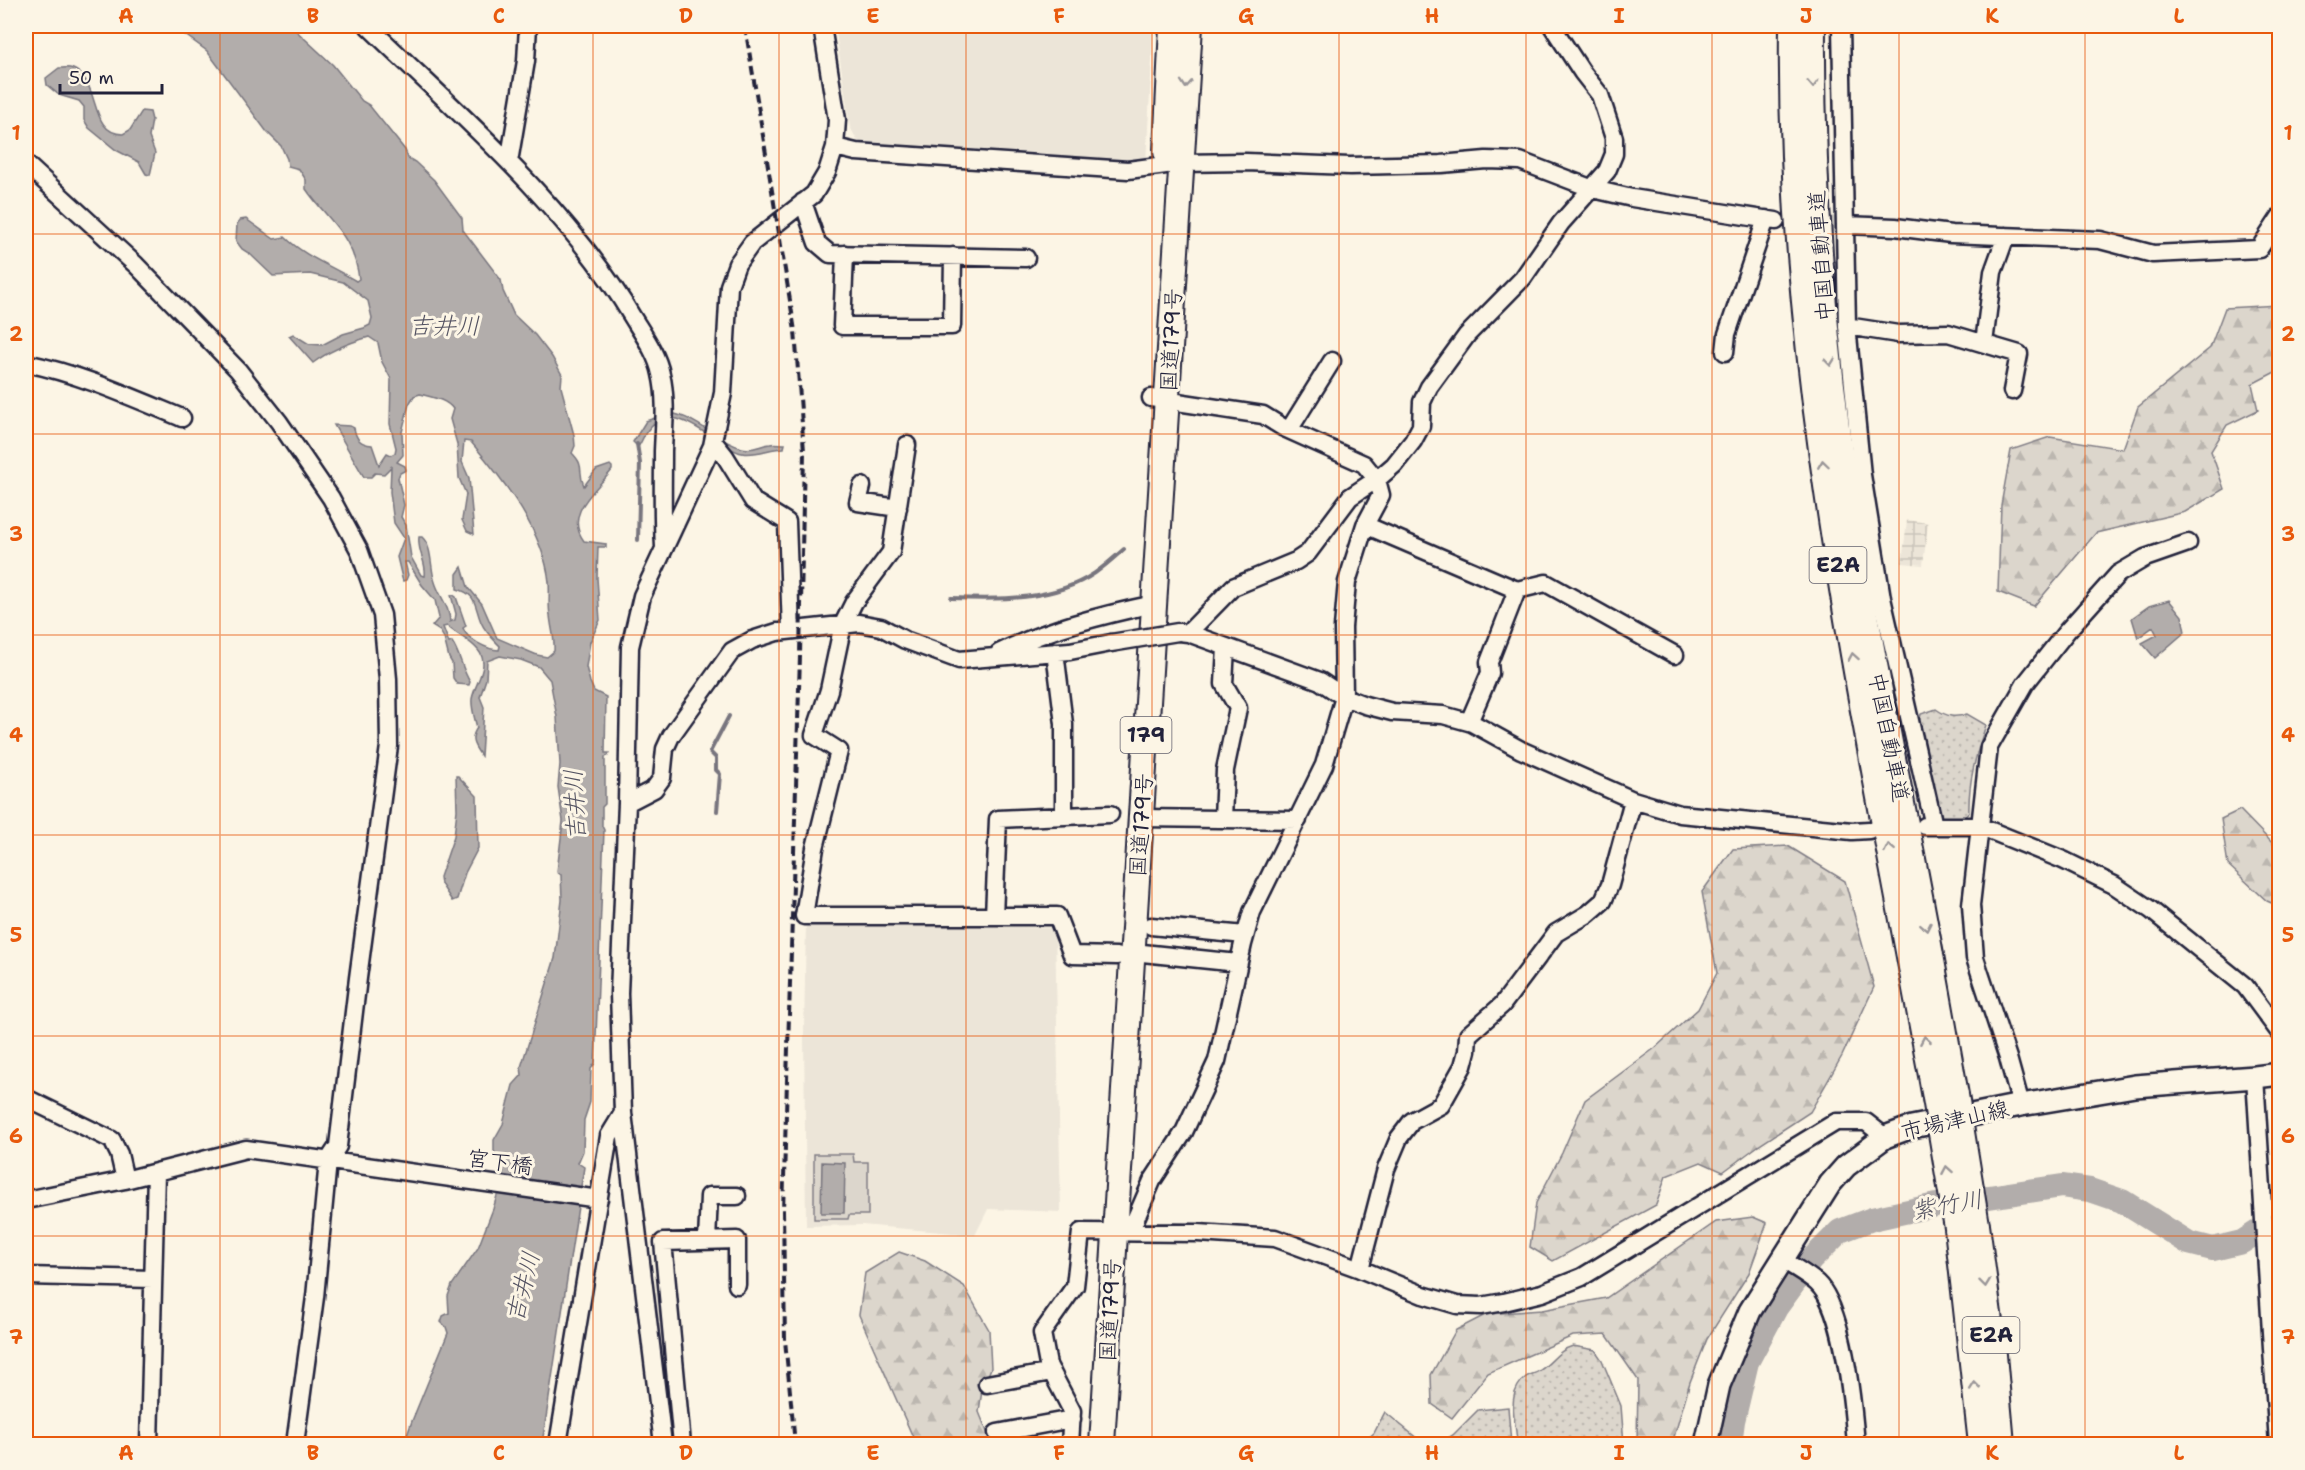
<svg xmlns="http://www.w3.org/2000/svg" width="2305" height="1470" font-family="'Shantell Sans','Klee One',sans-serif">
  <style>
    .built { fill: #ece5d8 }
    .industrial { fill: url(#industrial-grid) }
    .green { fill: url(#green-dots); stroke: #7f7c84; stroke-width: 1.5 }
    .forest { fill: url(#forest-firs); stroke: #7f7c84; stroke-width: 1.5 }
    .pitch { fill: #dcd6cc; stroke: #7f7c84; stroke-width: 1.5 }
    .water { fill: #b2adab; stroke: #78757e; stroke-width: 1.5; fill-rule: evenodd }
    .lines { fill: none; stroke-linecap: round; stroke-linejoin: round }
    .stream { stroke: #78757e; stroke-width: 4 }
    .river { stroke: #b2adab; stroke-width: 24 }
    .minor-tunnel { stroke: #d0cbc3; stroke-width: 16; stroke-dasharray: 16 8; stroke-linecap: butt }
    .minor-casing { stroke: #22223b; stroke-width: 21 }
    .major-casing { stroke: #22223b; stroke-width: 26 }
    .highway-casing { stroke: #22223b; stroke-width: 28 }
    .minor { stroke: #fcf5e5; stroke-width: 16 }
    .major { stroke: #fcf5e5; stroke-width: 21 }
    .highway { stroke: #fcf5e5; stroke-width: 24 }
    .rail { stroke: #22223b; stroke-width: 4; stroke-dasharray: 9 4.5; stroke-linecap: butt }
    .minor-bridge-casing { stroke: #22223b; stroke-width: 21; stroke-linecap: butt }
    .highway-bridge-casing { stroke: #22223b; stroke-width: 28; stroke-linecap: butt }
    .minor-bridge { stroke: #fcf5e5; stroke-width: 16 }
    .highway-bridge { stroke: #fcf5e5; stroke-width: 24 }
    .oneway { stroke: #9a9698 }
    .grid { fill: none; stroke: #e8590c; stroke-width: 1.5; stroke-opacity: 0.55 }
    .labels { text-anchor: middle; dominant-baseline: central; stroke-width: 6; stroke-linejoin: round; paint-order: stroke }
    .shield { fill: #fcf5e5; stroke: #63616e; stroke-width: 1.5 }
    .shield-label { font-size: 21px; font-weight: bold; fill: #22223b }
    .street-label { font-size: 22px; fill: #22223b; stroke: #fcf5e5 }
    .water-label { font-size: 24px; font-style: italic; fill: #545362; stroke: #fcf5e5 }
    .neatline { fill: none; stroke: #e8590c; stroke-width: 2 }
    .grid-label { font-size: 20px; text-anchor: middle; font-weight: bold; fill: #e8590c }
  </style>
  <defs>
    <pattern id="industrial-grid" width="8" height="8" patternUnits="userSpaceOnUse" patternTransform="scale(1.5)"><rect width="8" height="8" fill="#ece5d8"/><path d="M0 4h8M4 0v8" fill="none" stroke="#cac4ba"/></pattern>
    <pattern id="green-dots" width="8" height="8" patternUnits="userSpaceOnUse" patternTransform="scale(1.5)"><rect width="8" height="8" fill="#dcd6cc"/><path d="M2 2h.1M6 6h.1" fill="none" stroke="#bcb7b0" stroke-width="1.8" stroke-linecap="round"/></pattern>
    <pattern id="forest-firs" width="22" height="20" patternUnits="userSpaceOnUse" patternTransform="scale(1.5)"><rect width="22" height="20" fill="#dcd6cc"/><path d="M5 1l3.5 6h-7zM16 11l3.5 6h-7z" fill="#bcb7b0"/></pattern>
  </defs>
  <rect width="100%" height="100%" fill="#fcf5e5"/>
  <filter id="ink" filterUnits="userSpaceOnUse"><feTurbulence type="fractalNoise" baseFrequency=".0167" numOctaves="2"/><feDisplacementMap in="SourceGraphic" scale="12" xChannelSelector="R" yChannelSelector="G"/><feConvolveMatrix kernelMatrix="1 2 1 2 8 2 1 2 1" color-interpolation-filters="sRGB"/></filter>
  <g filter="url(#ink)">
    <path class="built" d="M835 26H1154L1146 162 1126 167 866 144 857 140 850 127Z
      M806 921 1055 928 1061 1212 988 1209 975 1235 862 1225 806 1226 804 1034Z"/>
    <path class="industrial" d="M1907 520 1928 523 1923 565 1902 563Z"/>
    <path class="green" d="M1936 709C1947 717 1955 718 1967 714L1986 725C1976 754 1968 782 1969 813L1963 818 1944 820 1939 816 1919 722 1921 714Z
      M1573 1346 1595 1350 1602 1360 1621 1406 1624 1444H1517C1517 1422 1504 1394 1526 1377 1530 1374 1535 1374 1539 1371 1552 1363 1558 1350 1573 1346Z
      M1508 1407 1511 1444H1438L1453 1435 1478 1410Z
      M1385 1412 1424 1444H1361L1374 1433Z"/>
    <path class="forest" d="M2279 305V370L2252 384 2258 410 2227 425 2211 451 2224 489 2185 512 2096 533 2034 606 1998 592 2001 505 2011 450 2050 437 2123 449 2138 407 2210 348 2225 308Z
      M2240 810 2279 850V906L2267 901 2228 865 2221 819Z
      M1788 846 1845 881 1874 987 1842 1056 1810 1112 1758 1146 1723 1172 1701 1162 1666 1176 1656 1205 1553 1261 1530 1247 1536 1203 1562 1153 1585 1100 1655 1048 1698 1009 1717 973 1702 892 1733 849Z
      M1753 1217 1767 1223 1749 1273 1707 1339 1690 1382 1672 1444H1637L1638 1380 1606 1334 1573 1336 1488 1373 1452 1418 1432 1404 1431 1375 1456 1330 1487 1314 1542 1310 1606 1298 1716 1222Z
      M899 1252 925 1261 964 1286 989 1330 991 1368 982 1390 979 1412 992 1444H916L859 1315 865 1273Z"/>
    <path class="pitch" d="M814 1154H853L854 1162H868V1215H849L848 1219H814Z"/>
    <path class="water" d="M173 26H291L333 65 362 101 369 105 405 150 408 158 415 162 434 180 462 218 463 230 501 280 503 291 514 315 535 335 552 357 562 375 561 387 574 435 575 446 572 453C586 467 577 470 584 486L596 470 610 465 612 467V470C597 490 563 513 584 541L606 544V547H598L597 578 600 620 590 642 586 667 590 682 594 691 606 697 605 753H609L608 756 605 757V804L602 807V826L604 830 595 1063 591 1069 590 1102 584 1120 583 1151 578 1163 584 1167 542 1444H404L412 1421 448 1333 446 1327 441 1322 443 1316 449 1313 448 1296 452 1285 478 1248 493 1209 503 1176 501 1164 494 1151V1140L503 1124 513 1085 522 1075 521 1067 555 958 562 900 561 875 557 872 563 821 558 787 560 764 557 717 550 680 539 667 521 660 500 656 487 661 486 679 480 697 484 707 481 756C474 746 469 739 477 728 475 719 471 708 472 699 475 682 491 666 478 650 470 640 457 635 447 626L443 627 449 643 452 642C460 653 462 670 470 682L469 685 457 684 453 678 452 663 449 658 444 638 440 631 432 626 439 618 435 600 422 585 408 562H405L408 575 406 580 403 581 402 578 397 557 404 538 394 523 390 492 391 467 384 474 375 473 371 477H364L334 425 350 426 354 428C356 439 360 444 372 445L379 465 387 453 391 455 395 453 396 448 390 424 391 379 382 362 378 343 369 337C348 343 330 350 313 363L289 336 293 334 309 344 322 345 343 334 364 328 370 325 372 318 368 301 343 282 310 274 273 276 250 254 242 249 236 241 237 224 240 220 246 219 274 239 285 237C305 257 332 266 356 281L359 279C354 236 329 222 306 189V180L299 169 288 166 287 159 281 146 267 132 207 51ZM420 394C431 397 446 399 453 409L450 419 457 444 459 478 466 494 462 520 467 531 474 534 469 478 462 462 464 441 471 442C503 479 544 532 549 582 550 593 548 604 550 615 551 628 555 638 554 651L547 657 537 655 497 638 482 604 468 587 462 567 457 574V589C477 594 474 605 481 622 485 632 493 639 500 646L499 650C488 650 466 639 463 628L466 626 456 597 453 595H451L456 614 455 620 450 622C450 607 439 596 435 582 430 569 433 547 422 537H419C417 552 427 562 425 576L421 575 411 557 406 525 401 517 404 505 398 478 400 473 406 470 405 466 397 462 403 455 402 432 409 404 414 396Z
      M59 68C63 68 69 67 73 69 101 80 88 134 123 134L130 130 142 111 150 112 152 120 149 137 155 153 150 175 146 174 139 162 116 150 89 128 84 120V107L79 101 59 95 47 85 46 78Z
      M670 413C697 417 716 441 742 448 753 451 760 445 770 444 775 443 780 444 785 444L784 448C770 448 756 456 742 453 714 447 673 394 647 431 643 436 642 442 638 447L633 442 646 421Z
      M2169 600 2182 616 2185 632 2155 658 2142 643 2157 635 2153 627 2138 638 2132 618 2149 606Z
      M456 776H458L477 796 478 848 465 873 457 899 452 901 441 884 440 877 454 836 457 810Z
      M822 1162 845 1163 844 1213H821Z"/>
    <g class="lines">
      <path class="stream" d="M637 444 640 463 638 540
        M951 598C998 600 1054 601 1095 573 1105 566 1115 557 1124 549
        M717 811 720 774 716 770V758L710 752 729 716"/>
      <path class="river" d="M1730 1444 1733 1421 1747 1362 1776 1308 1811 1260 1840 1231 1872 1219 1936 1205 2062 1186 2090 1190 2122 1201 2189 1243 2213 1249 2242 1242 2280 1217"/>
      <path class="minor-tunnel" d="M1776 221 1845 225"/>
      <defs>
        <path id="minor" d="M368 26C460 115 567 206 633 318 644 336 657 354 661 374 667 399 664 426 663 451 663 483 662 515 664 547
          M1841 26 1847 326 1862 475 1882 598 1934 826
          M835 147 856 152 1128 170 1181 163 1246 162 1350 166 1441 164 1486 160 1520 161 1593 189 1632 198 1776 221
          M509 162 526 61 528 26
          M26 164 136 265 238 370 279 422 331 498 359 550 382 615 388 679 389 746 358 978 338 1146 328 1161 315 1297 295 1444
          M803 202 817 243 830 254 1026 258
          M1845 225 1895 227 1951 234 2100 240 2153 254 2259 249 2280 217
          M845 254 842 326H952L953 256
          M1847 326 1898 334 1948 333 2019 354 2012 391
          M1984 343 1993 272 2006 236
          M1725 352 1727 334 1766 219
          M26 363C80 374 131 397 182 418
          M1289 430 1332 361
          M713 441 725 456 753 501 787 522 791 630
          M907 445 891 552 854 602 843 624 829 690 814 735 839 751 815 848 804 916H1057L1072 955 1117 956
          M862 486 858 502 898 508
          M1365 525 1517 590
          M1179 632 1188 633 1320 681 1344 697 1365 705 1392 712 1443 715 1472 723 1521 750 1633 800 1680 814 1852 831 1869 830
          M1188 633 1233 587 1296 561 1308 553 1350 497 1380 477 1394 465 1413 441 1421 426 1422 402 1429 387 1467 335 1523 278 1561 223 1607 171 1614 154V138L1600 95 1582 72 1552 26
          M1055 652 1064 724V816
          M999 653C1047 629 1102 615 1154 604
          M1469 722 1490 673 1489 662 1517 590 1546 583 1675 655
          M627 803 654 789 662 778 665 749 671 736 732 651 752 640 777 632 859 623 881 627 905 640 959 660 1070 651 1111 643
          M1141 818 1298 820
          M1223 819 1225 770 1238 708 1224 684 1226 647
          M1925 826H1979L2063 860 2114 885 2151 910 2245 986 2280 1033
          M994 916 998 819 1110 814
          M1151 926 1245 935
          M1133 952 1238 963
          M2255 1077 2278 1444
          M26 1098 112 1140 119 1154 125 1180
          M2021 1105 2008 1058 1975 958 1971 905 1989 747 2025 684 2067 631 2118 574 2145 558 2188 543
          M26 1200 125 1180 246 1149 599 1199
          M1130 1232 1152 1181 1184 1132 1217 1061 1243 944 1252 912 1324 765 1344 697 1343 627 1347 582 1365 525 1381 495 1377 480 1364 464 1284 428 1263 415 1151 398
          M707 1241 709 1196H737
          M1782 1259C1793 1267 1807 1274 1817 1283 1844 1308 1853 1407 1856 1444
          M1360 1269 1386 1169 1399 1138 1412 1121 1441 1105 1463 1066 1467 1051 1468 1035 1502 1005 1556 933 1588 914 1603 901 1610 885 1633 800
          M26 1276 153 1279
          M987 1384 1052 1372
          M997 1433 1072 1419
          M149 1444 156 1172
          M558 1444 609 1136 623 1113
          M663 1444 623 1113 619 993 627 803 630 647 642 596 712 446 723 393 729 286 737 264 752 243 814 194 827 172 835 147 837 120 822 26
          M682 1444 663 1242 737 1240V1285
          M1070 1444 1072 1411 1048 1365 1042 1333 1075 1286 1081 1232 1198 1233 1275 1238 1360 1269 1423 1295 1457 1305 1481 1306 1504 1302 1542 1293 1582 1277 1836 1122H1866L1885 1137"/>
        <path id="major" d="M1706 1444 1719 1385 1750 1311 1830 1184 1846 1166 1885 1137 1912 1127 2021 1105 2135 1086 2255 1077 2280 1074"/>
        <path id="highway" d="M1792 26C1787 388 1872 743 1935 1098
          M1813 26C1812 159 1820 294 1837 427 1854 565 1882 702 1909 839 1926 924 1941 1010 1956 1095
          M1166 152 1172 26
          M1977 1225 1993 1344 2002 1444
          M1957 1228 1981 1444
          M1102 1444 1190 26"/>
      </defs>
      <use href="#minor" class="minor-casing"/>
      <use href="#major" class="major-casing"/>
      <use href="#highway" class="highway-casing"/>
      <use href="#minor" class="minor"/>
      <use href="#major" class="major"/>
      <use href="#highway" class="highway"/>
      <path class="rail" d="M745 26 795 331 804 451 800 656 783 1211 785 1340 795 1444"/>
      <defs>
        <path id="minor-bridge" d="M1111 643 1178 632"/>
        <path id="highway-bridge" d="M1956 1095 1977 1225
          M1935 1098 1957 1228"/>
      </defs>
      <use href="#minor-bridge" class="minor-bridge-casing"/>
      <use href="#highway-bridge" class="highway-bridge-casing"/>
      <use href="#minor-bridge" class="minor-bridge"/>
      <use href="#highway-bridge" class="highway-bridge"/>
    </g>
    <defs><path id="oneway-chevron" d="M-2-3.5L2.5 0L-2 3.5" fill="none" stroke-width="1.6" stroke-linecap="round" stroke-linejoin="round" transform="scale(1.5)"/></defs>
    <g class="oneway">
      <use href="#oneway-chevron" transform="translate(1186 84) rotate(94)"/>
      <use href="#oneway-chevron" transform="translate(1813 84) rotate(88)"/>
      <use href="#oneway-chevron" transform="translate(1830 362) rotate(84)"/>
      <use href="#oneway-chevron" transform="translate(1823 464) rotate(-98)"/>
      <use href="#oneway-chevron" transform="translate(1853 657) rotate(-100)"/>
      <use href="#oneway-chevron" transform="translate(1889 848) rotate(-101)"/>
      <use href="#oneway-chevron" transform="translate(1926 927) rotate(79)"/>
      <use href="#oneway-chevron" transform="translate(1925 1040) rotate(-100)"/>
      <use href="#oneway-chevron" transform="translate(1947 1170) rotate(-100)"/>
      <use href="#oneway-chevron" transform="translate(1985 1283) rotate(83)"/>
      <use href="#oneway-chevron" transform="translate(1975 1386) rotate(-96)"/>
    </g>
  </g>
  <path class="grid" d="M220 26V1444M406 26V1444M593 26V1444M779 26V1444M966 26V1444M1152 26V1444M1339 26V1444M1526 26V1444M1712 26V1444M1899 26V1444M2085 26V1444M26 234H2280M26 434H2280M26 635H2280M26 835H2280M26 1036H2280M26 1236H2280"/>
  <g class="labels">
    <g class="shield">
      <rect x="1809.5" y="547" width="57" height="36" rx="4.5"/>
      <rect x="1120.5" y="717" width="51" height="36" rx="4.5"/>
      <rect x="1962.5" y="1317" width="57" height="36" rx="4.5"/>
    </g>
    <g class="shield-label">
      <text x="1838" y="565">E2A</text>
      <text x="1146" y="735">179</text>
      <text x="1991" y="1335">E2A</text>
    </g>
    <g class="street-label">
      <text transform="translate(1821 256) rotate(-94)">中国自動車道</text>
      <text transform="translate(1171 340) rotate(-87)">国道179号</text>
      <text transform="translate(1889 737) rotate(79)">中国自動車道</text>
      <text transform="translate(1141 825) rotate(-86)">国道179号</text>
      <text transform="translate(1955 1120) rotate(-13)">市場津山線</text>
      <text transform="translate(500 1162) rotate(8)">宮下橋</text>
      <text transform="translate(1110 1310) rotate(-87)">国道179号</text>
    </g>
    <g class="water-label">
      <text x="444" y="326">吉井川</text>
      <text transform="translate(575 805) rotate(-93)">吉井川</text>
      <text transform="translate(1947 1205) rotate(-10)">紫竹川</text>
      <text transform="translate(523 1287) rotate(-76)">吉井川</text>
    </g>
  </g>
  <rect width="2305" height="1470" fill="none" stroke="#fcf5e5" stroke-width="66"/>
  <path d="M60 84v9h102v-9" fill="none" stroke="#22223b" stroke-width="3"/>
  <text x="69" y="84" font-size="18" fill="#22223b" stroke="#fcf5e5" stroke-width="4.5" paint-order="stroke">50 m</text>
  <rect x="33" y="33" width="2239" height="1404" class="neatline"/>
  <g class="grid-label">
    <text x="126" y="23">A</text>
    <text x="313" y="23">B</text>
    <text x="499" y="23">C</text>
    <text x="686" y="23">D</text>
    <text x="873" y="23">E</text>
    <text x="1059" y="23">F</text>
    <text x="1246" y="23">G</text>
    <text x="1432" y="23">H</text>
    <text x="1619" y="23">I</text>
    <text x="1806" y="23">J</text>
    <text x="1992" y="23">K</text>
    <text x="2179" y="23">L</text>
    <text x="16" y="140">1</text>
    <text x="2288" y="140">1</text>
    <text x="16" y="341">2</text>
    <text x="2288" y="341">2</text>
    <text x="16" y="541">3</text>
    <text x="2288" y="541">3</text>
    <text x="16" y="742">4</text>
    <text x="2288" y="742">4</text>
    <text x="16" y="942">5</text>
    <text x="2288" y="942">5</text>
    <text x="16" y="1143">6</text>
    <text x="2288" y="1143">6</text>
    <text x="16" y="1344">7</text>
    <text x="2288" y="1344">7</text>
    <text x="126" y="1460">A</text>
    <text x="313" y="1460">B</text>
    <text x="499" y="1460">C</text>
    <text x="686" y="1460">D</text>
    <text x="873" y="1460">E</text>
    <text x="1059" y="1460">F</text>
    <text x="1246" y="1460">G</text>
    <text x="1432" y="1460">H</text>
    <text x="1619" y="1460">I</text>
    <text x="1806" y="1460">J</text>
    <text x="1992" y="1460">K</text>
    <text x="2179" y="1460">L</text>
  </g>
</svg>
